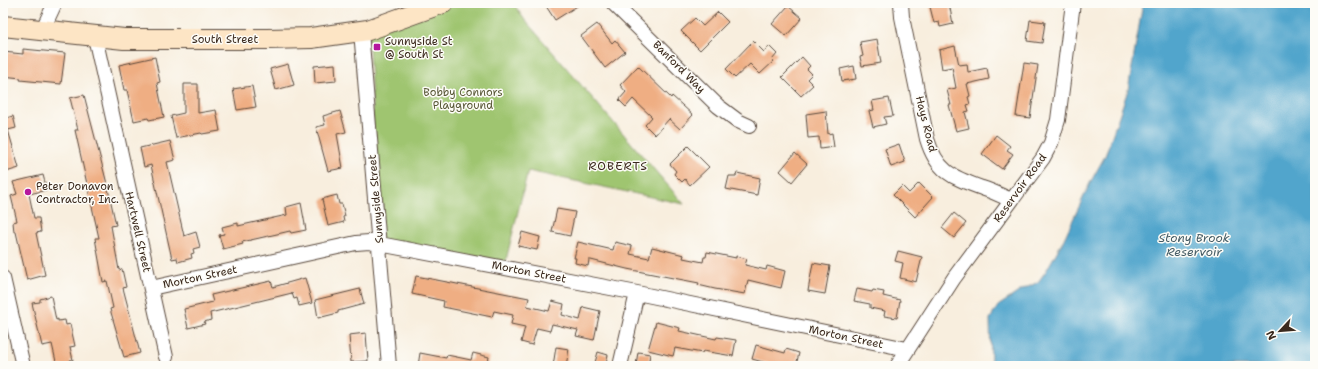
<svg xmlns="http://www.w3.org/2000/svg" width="1318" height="369" font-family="'Shantell Sans',sans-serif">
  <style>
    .green { fill: #9fc570; stroke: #6d7847 }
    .water { fill: #51a5cc; stroke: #466875 }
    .building { fill: #efae83 }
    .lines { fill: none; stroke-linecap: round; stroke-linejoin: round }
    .minor-casing { stroke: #57473b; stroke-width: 16 }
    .secondary-casing { stroke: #57473b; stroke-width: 22 }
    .minor { stroke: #fff; stroke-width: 14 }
    .secondary { stroke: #fde5c5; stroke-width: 20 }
    .poi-dot { fill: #b5179e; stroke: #fdfcf7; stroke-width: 1.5 }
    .labels { text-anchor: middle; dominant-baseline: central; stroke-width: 3; stroke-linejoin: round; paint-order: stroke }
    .street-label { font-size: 11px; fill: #3b2a1e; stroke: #fdfcf7 }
    .poi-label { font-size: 11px; fill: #3b2a1e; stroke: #fdfcf7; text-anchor: start }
    .park-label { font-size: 11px; fill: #595837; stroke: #fdfcf7 }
    .neighbourhood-label { font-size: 12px; letter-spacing: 1px; fill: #3b2a1e; stroke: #fdfcf7 }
    .water-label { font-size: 12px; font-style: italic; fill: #445b64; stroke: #fdfcf7 }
  </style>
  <rect width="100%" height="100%" fill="#fdfcf7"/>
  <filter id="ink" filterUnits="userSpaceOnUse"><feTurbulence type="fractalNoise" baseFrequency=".025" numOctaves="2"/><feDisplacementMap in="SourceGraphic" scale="8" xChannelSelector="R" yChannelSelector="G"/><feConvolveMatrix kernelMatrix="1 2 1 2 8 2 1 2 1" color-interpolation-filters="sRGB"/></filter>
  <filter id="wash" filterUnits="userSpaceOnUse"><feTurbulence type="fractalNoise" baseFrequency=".012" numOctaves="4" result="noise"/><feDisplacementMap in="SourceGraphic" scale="16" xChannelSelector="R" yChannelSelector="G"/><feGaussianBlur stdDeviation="0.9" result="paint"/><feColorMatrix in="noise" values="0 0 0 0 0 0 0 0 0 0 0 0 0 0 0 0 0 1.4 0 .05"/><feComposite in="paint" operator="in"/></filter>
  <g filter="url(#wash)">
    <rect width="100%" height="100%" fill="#f8eede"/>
    <path class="green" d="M443 3H513L524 19 684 204 528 171 504 268 380 244 368 30Z"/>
    <path class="water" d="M1143 3H1315V366H991L990 319 998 306 1020 291 1038 282 1046 271 1063 241 1091 181 1105 156 1128 90Z"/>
    <g id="blocks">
      <path class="building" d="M544 3H582L555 20Z
        M929 3H949L953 24 940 27 939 22 934 23Z
        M788 6 802 18 786 36 772 24Z
        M718 12 728 22 700 50 681 31 695 18 703 26Z
        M1030 20 1045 22 1042 43 1027 41Z
        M597 24 612 43 615 40 625 52 605 68 581 36Z
        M877 39 881 63 862 66 860 57 863 56 860 42Z
        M753 41 764 52 769 46 777 54 772 60 774 61 760 74 750 64 735 78 726 69Z
        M955 46 959 65 967 64 968 72 987 68 989 79 967 84 970 96 968 97 970 104 967 105 969 111 965 112 969 128 956 131 949 105H951L947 90 956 88 952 67 942 69 939 50Z
        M23 49 65 53 61 84 20 80 21 78 3 76V52L23 54Z
        M155 57 160 82 157 83 164 117 149 120 148 118 134 121 127 90H124L119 65Z
        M802 57 810 66 807 69 812 74 807 79 813 85 801 96 782 77Z
        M1024 63 1038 65 1030 118 1016 116Z
        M288 64 294 85 276 90 270 69Z
        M335 64 336 81 315 83 314 66Z
        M638 66 671 98 672 96 693 115 680 129 669 119 655 135 645 125 652 117 633 99 626 107 619 100 626 92 620 85Z
        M854 66 856 79 842 81 840 69Z
        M184 84H198V113L216 110 220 131 202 134 201 133 176 138 171 116 184 113Z
        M252 86 256 107 237 110 233 89Z
        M84 95 106 180 116 225 111 226 119 270 122 269 126 287 123 288 140 353 124 357 110 309 113 308 107 281 103 282 95 238H99L75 130H78L70 98Z
        M889 98 893 116 884 117 886 124 873 127 869 111 874 110 872 101Z
        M340 111 346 132 337 134 343 168 328 171 316 127 325 125 323 116Z
        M826 111 828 134 832 133 834 147 820 149 819 137 808 138 806 114Z
        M13 116 16 128 8 130 19 168 3 173V119Z
        M996 135 1010 146 1007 150 1013 154 1002 169 982 154Z
        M170 141 175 160 167 162 184 236 196 232 200 247 193 249 194 253 191 254 192 258 178 262 177 258 172 259 151 165 144 167 140 148Z
        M899 144 905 162 891 167 885 149Z
        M688 146 709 167 690 185 685 179 682 182 674 174 676 171 670 164Z
        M795 153 807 164 792 182 780 171Z
        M737 173 760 178 757 195 726 189 729 176H736Z
        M43 175 47 190 29 194 34 218H39L41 232 36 233 45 275 27 280 16 232H14L13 222 17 221 11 196 17 194 13 182Z
        M919 183 933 197 915 217 893 195 902 186 909 193Z
        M337 195 339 204H342L345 216 343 217 344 222 328 226 322 199Z
        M301 203 306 230 291 233 290 231 242 242 243 244 223 249 219 235 224 234 222 227 238 223V226L287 215 286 207Z
        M557 209 575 212 570 236 552 232Z
        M954 213 966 223 954 238 942 228Z
        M522 232 540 237 537 250 518 246Z
        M578 242 613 250 615 242 632 246 630 254 649 258 652 247 684 255 683 258 703 262 704 257H706L707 252 736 258V256L747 259 745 265 766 270 767 266 785 271 781 288 748 280 745 294 715 289 698 285 699 283 627 269 591 260H589L588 266 575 263 576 258H574Z
        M898 251 922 257 916 282 900 278 903 263 895 261Z
        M813 263 830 266 825 294 808 291Z
        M416 276 529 298 527 306 549 311 552 301 564 304 562 315 580 320 583 307 600 311 594 340 576 336 578 330 552 324 550 331 537 328 532 345 521 342 525 327 511 324 513 315 494 311 492 317 443 307 444 301 412 294Z
        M305 278 312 303 299 306 297 298 294 299 292 293 210 313 211 320 204 322 205 324 188 328 184 309 213 302 211 295 271 281 273 287Z
        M360 289 364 304 338 311V313L318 318 315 300Z
        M857 289 872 292 873 290 884 292 883 296 900 300 897 318 884 316 885 311 870 308V304L854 301Z
        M51 296 56 320 58 319V321L65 320 66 325 70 324 75 346 70 347 73 360H70L72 366H57L52 344 42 346 32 303 40 302V299Z
        M656 322 680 328 679 331 716 339 717 337 736 340 733 356 703 351 702 353 675 348 673 356 648 350Z
        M366 333 368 361 351 362 349 335Z
        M756 345 785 353 786 349 799 353 796 366H777L752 359Z
        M556 347 569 349 566 366H553Z
        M598 352 608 355 605 366H594Z
        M638 352 650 354 648 366 636 365Z
        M420 353 446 358 447 355 471 360 473 353 489 357 487 366H418Z"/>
    </g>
  </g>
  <g filter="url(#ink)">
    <use href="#blocks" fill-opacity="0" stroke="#57473b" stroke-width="1"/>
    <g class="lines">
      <defs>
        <path id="minor" d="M613 3 718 106 738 121 749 126
          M901 3 902 17 927 139C937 172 952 177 982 188 992 191 1002 196 1011 200
          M42 31 55 3
          M361 31 389 366
          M95 37 166 357
          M3 278 23 366
          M151 288 356 243 369 242 637 293 907 349
          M620 366 637 293
          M897 366 954 278 1043 158 1051 143 1058 120 1073 3"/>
        <path id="secondary" d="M3 26 124 39H267L311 38 368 30 443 3"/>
      </defs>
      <use href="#minor" class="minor-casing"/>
      <use href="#secondary" class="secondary-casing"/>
      <use href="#minor" class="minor"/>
      <use href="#secondary" class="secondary"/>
    </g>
  </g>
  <g class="poi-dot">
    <rect x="373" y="43" width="8" height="8" rx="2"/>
    <circle cx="28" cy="192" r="4"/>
  </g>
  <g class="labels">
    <g class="street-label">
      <text x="225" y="39">South Street</text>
      <text transform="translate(679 67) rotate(45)">Banford Way</text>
      <text transform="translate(926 124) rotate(76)">Hays Road</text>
      <text transform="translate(1020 188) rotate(-54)">Reservoir Road</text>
      <text transform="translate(376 199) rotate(-95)">Sunnyside Street</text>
      <text transform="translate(138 232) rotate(77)">Hartwell Street</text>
      <text transform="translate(529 272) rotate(11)">Morton Street</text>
      <text transform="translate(200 277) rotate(-12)">Morton Street</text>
      <text transform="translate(846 337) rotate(12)">Morton Street</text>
    </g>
    <g class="poi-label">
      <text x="385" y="41">Sunnyside St<tspan x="385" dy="13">@ South St</tspan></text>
      <text x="36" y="186">Peter Donavon<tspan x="36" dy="13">Contractor, Inc.</tspan></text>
    </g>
    <g class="park-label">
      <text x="463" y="92">Bobby Connors<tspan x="463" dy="13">Playground</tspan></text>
    </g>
    <g class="neighbourhood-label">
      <text x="618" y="166">ROBERTS</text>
    </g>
    <g class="water-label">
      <text x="1194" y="238">Stony Brook<tspan x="1194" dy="14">Reservoir</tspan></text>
    </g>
  </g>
  <rect width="1318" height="369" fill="none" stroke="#fdfcf7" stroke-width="16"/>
  <g transform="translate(1280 331) rotate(244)" stroke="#fdfcf7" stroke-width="3" paint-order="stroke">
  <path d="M0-3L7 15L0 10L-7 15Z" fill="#3b2a1e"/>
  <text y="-6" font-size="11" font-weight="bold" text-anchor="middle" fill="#3b2a1e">N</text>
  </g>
</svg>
